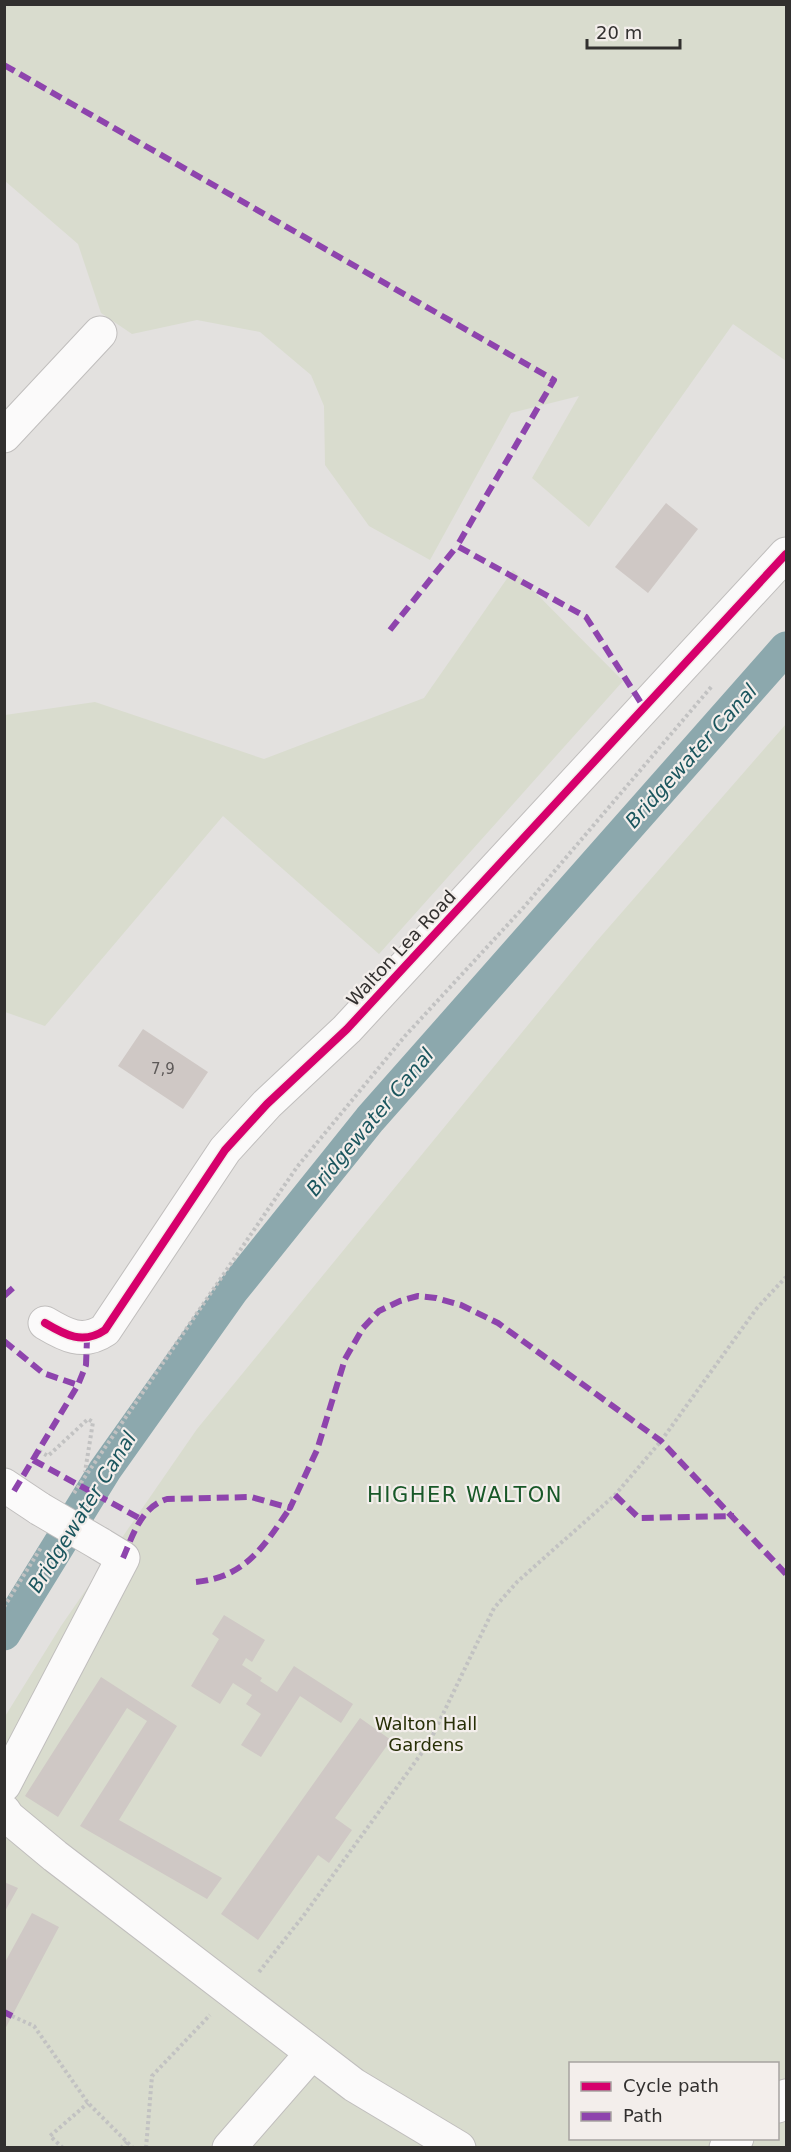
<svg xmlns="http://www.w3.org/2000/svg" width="791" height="2152" font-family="'DejaVu Sans',sans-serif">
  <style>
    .green { fill: #d9dcce; fill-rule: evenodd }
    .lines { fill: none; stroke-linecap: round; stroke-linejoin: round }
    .canal { stroke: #8ca8ad; stroke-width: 33 }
    .building { fill: #cfc8c5 }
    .minor-casing { stroke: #c0bebd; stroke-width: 35 }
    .path { stroke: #c2c2c2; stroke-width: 4; stroke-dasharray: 3 3; stroke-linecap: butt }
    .minor { stroke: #fbfafa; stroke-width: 33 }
    .minor-bridge-casing { stroke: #c0bebd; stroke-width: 35; stroke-linecap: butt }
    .minor-bridge { stroke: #fbfafa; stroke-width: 33 }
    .quiet { stroke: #8e44ad; stroke-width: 6; stroke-dasharray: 12 6; stroke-linecap: butt }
    .cycleway-casing { stroke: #f3eeeb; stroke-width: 11 }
    .cycleway { stroke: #d6006c; stroke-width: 8 }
    .labels { text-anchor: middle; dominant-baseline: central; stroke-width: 4.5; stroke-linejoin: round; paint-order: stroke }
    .number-label { font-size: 15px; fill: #5d5958 }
    .street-label { font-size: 18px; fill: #32302f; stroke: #f3eeeb }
    .park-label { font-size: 18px; fill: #272f06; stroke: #f3eeeb }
    .water-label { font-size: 20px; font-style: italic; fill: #1b565e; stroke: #f3eeeb }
    .quarter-label { font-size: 21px; letter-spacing: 1.5px; fill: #185828; stroke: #f3eeeb }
  </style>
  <rect width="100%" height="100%" fill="#e3e1df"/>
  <path class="green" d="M5 4 786 5V361L733 324 589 527 532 478 579 396 511 413 430 560 369 526 325 465 324 406 311 375 260 332 197 320 132 334 101 313 78 244 5 181Z
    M513 570 623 681 379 954 223 816 45 1026 5 1012V715L95 702 264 759 424 698Z
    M786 724V2147H5L4 1718 61 1626 197 1429 596 942ZM570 2064H778V2138H570Z"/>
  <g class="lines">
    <path class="canal" d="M4 1634 105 1470 232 1291 370 1119 786 648"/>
  </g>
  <path class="building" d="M666 503 698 529 648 593 615 567Z
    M143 1029 208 1072 183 1109 118 1066Z
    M224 1615 265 1640 252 1662 246 1658 242 1665 262 1678 260 1681 277 1692 294 1666 353 1704 341 1723 300 1696 261 1757 241 1745 261 1714 246 1704 252 1695 233 1683 220 1704 191 1686 219 1639 212 1634Z
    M101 1677 177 1726 119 1820 222 1878 207 1899 80 1826 147 1721 127 1708 58 1817 25 1796Z
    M360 1718 391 1740 335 1818 352 1830 329 1863 318 1855 258 1940 221 1914Z
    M4 1882 18 1888 4 1913Z
    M32 1913 59 1927 4 2031V1964Z"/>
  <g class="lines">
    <defs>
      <path id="minor" d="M4 436 100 333
        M45 1323C65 1335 83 1345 105 1330L225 1150 267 1104 347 1029 786 554
        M4 1485 40 1509
        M4 1785 123 1558 100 1544
        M4 1811 8 1817 55 1856 354 2085 459 2148
        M778 2106 786 2096
        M229 2148 312 2053
        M726 2148 737 2138"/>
    </defs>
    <use href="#minor" class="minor-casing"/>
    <path class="path" d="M39 1451 48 1456 88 1419 93 1422 85 1472
      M74 1493 297 1167 405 1036 524 907 712 686
      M4 1607 42 1546
      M259 1972 304 1915 429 1743 494 1608 517 1582 615 1495 661 1441 757 1308 786 1277
      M12 2016 34 2026 88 2103 133 2148
      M63 2148 50 2136 88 2103
      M121 2148 127 2142
      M146 2148 152 2076 210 2015"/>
    <use href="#minor" class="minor"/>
    <defs>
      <path id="minor-bridge" d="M40 1509 100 1544"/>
    </defs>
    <use href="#minor-bridge" class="minor-bridge-casing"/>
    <use href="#minor-bridge" class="minor-bridge"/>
    <path class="quiet" d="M4 65 554 380 457 546 586 617 643 706
      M390 630 457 546
      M4 1296 15 1286
      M4 1341 43 1373 78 1385
      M33 1460 141 1519
      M14 1491 78 1385 86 1365 87 1339
      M615 1495 639 1518 734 1516
      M123 1558C133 1535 141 1507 167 1499L251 1497 290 1508 317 1450 345 1359 363 1328 379 1311 400 1301 418 1296 436 1298 461 1305 498 1323 661 1441 786 1574
      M196 1582C246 1577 264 1546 290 1508
      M4 2012 12 2016"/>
    <defs>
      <path id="cycleway" d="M45 1323C65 1335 83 1345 105 1330L225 1150 267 1104 347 1029 786 554"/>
    </defs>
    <use href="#cycleway" class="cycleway-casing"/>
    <use href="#cycleway" class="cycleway"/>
  </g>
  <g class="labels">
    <g class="number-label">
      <text x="163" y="1069">7,9</text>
    </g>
    <g class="street-label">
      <text transform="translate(401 948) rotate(-47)">Walton Lea Road</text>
    </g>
    <g class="park-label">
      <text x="426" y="1723">Walton Hall<tspan x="426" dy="21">Gardens</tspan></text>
    </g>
    <g class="water-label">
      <text transform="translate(691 756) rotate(-48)">Bridgewater Canal</text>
      <text transform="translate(370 1122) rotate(-50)">Bridgewater Canal</text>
      <text transform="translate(82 1512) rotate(-58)">Bridgewater Canal</text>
    </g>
    <g class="quarter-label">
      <text x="465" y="1495">HIGHER WALTON</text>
    </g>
  </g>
  <rect width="791" height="2152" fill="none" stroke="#32302f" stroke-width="12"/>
  <rect x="569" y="2062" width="210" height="78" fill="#f3eeeb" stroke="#a6a2a0" stroke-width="1.5"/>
  <rect x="581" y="2082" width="30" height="9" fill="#d6006c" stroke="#a6a2a0" stroke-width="1.5"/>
  <text x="623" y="2092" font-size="18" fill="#32302f">Cycle path</text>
  <rect x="581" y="2112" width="30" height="9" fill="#8e44ad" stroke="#a6a2a0" stroke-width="1.5"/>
  <text x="623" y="2122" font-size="18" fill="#32302f">Path</text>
  <path d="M587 39v9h93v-9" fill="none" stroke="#32302f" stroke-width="3"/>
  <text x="596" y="39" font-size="18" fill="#32302f" stroke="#f3eeeb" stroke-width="4.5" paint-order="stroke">20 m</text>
</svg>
